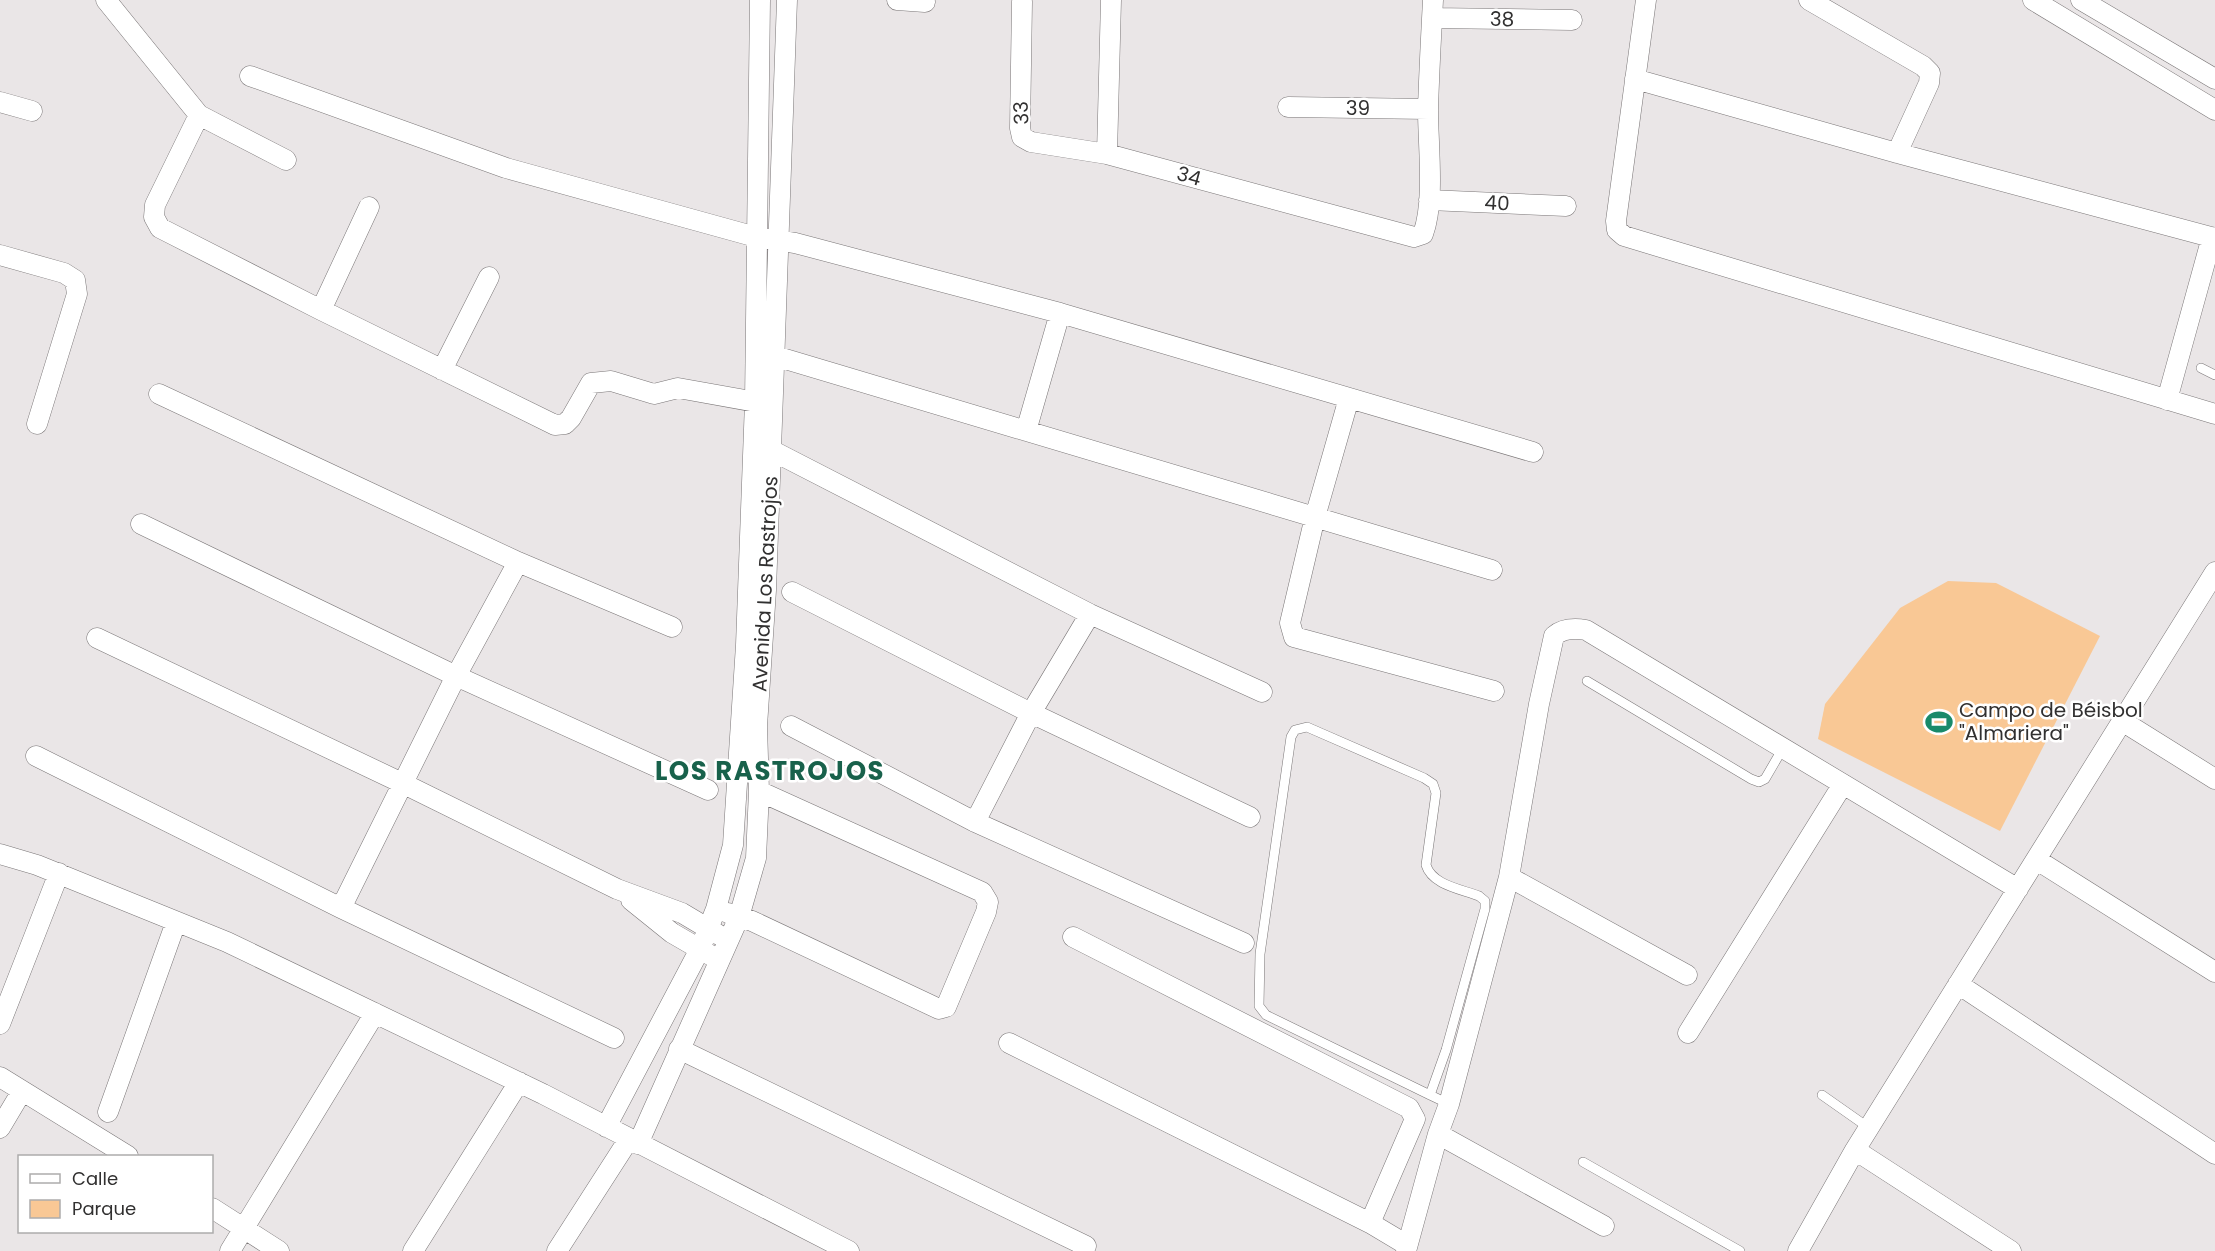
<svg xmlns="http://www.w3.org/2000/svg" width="2215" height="1251" font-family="Poppins,sans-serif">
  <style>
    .green { fill: #f9c895 }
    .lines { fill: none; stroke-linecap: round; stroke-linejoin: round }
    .lane-casing { stroke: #7a7677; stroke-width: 10 }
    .street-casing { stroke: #7a7677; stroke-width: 21 }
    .lane { stroke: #fff; stroke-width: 9 }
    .street { stroke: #fff; stroke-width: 20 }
    .labels { text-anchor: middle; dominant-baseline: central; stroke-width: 5; stroke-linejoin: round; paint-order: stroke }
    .street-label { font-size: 20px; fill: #313030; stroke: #fff }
    .poi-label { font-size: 20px; fill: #313030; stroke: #fff; text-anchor: start }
    .district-label { font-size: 26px; font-weight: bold; letter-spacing: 1.5px; fill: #18614b; stroke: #fff }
  </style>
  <rect width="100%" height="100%" fill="#eae6e7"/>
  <path class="green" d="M1948 581 1996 583 2100 636 2000 831 1818 739 1825 704 1900 608Z"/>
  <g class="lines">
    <defs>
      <path id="lane" d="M2201 368 2215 375
        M1587 681 1751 779 1759 782 1765 779 1783 748
        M1430 1095 1446 1050 1485 909V901L1479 896C1461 889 1432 885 1426 865L1436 793 1433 784 1424 778 1307 727 1295 730 1291 737 1260 954 1259 1006 1266 1015 1430 1095 1449 1104
        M1822 1095 1869 1128
        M1583 1162 1740 1251"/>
      <path id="street" d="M106 0 199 115
        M897 0 925 2
        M1646 0 1616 221 1617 230 1624 236 2215 414
        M1809 0 1923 66 1930 73 1929 83 1897 153
        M2033 0 2215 110
        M2081 0 2215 79
        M1022 2 1020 128 1022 137 1031 142 1107 154 1414 237 1423 234C1435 202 1428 145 1428 110 1429 74 1431 37 1433 0
        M1432 18 1572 20
        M250 76 506 168 756 237 795 243 1060 313 1533 452
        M1635 79 1897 153 2215 238
        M0 102 32 111
        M1288 107 1428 109
        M1107 154 1111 0
        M286 160 199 115 155 205 154 217 160 228 321 310 555 425 565 424 571 418 591 383 611 381 654 394 678 388 767 404
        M1429 200 1566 206
        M0 255 64 273 75 280 77 294 37 424
        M321 310 369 207
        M762 352 1492 570
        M442 370 489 277
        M159 394 518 562 672 627
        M1349 398 1315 517 1290 623 1294 637 1494 691
        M2167 400 2212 237
        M1026 431 1060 313
        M762 448 771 450 1090 614 1262 692
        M141 524 456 676 708 790
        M792 592 1031 713 1250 817
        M97 638 402 783 617 889 682 913 719 935
        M2122 721 2215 779
        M791 726 975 822 1244 943
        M36 756 341 908 614 1038
        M975 822 1031 713 1090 614
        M0 854 37 865 227 942 543 1094 849 1251
        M2037 860 2215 972
        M1509 877 1687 975
        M631 900 672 933 710 955
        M341 908 456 676 518 562
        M728 913 752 921 939 1009 946 1007 986 912 988 902 982 892 759 791
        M1073 937 1409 1108 1415 1119 1370 1223
        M1958 984 2215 1154
        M0 1024 59 873
        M1688 1033 1843 784
        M1009 1043 1370 1223 1407 1245
        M679 1049 1086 1246
        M0 1077 128 1156
        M108 1112 176 922
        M606 1127 700 949 716 909 733 845 746 645 755 402 760 0
        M0 1128 22 1091
        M1438 1134 1604 1226
        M638 1144 739 917 756 858 759 791 757 726 766 590 787 0
        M1855 1150 2011 1251
        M212 1208 279 1251
        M230 1251 375 1013
        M413 1251 519 1082
        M557 1251 629 1139
        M1406 1251 1438 1134 1449 1104 1509 877 1539 704 1554 636C1563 628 1574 628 1586 630L2018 889
        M1798 1251 1855 1150 2215 572"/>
    </defs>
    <use href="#lane" class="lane-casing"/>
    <use href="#street" class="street-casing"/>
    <use href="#lane" class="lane"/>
    <use href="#street" class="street"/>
  </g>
  <defs>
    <symbol id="stadium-bare" viewBox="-9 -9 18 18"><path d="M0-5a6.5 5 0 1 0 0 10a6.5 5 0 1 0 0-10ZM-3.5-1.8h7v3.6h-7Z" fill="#198a6a" stroke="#fff" stroke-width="2.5" paint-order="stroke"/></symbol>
  </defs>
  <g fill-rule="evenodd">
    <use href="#stadium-bare" x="1920" y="703" width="38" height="38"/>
  </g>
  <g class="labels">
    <g class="street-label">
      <text transform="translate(1502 19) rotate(1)">38</text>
      <text x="1358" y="108">39</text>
      <text transform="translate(1021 113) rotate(-92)">33</text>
      <text transform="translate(1189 176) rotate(15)">34</text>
      <text transform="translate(1497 203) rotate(3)">40</text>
      <text transform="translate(765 584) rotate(-87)">Avenida Los Rastrojos</text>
    </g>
    <g class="poi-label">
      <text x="1959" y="710">Campo de Béisbol<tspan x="1959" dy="23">"Almariera"</tspan></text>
    </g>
    <g class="district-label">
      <text x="770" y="771">LOS RASTROJOS</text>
    </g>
  </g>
  <rect x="18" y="1155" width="195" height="78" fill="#ffffff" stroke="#adacac" stroke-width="1.5"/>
  <rect x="30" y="1174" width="30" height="9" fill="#ffffff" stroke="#adacac" stroke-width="1.5"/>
  <text x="72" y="1185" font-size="18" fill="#313030">Calle</text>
  <rect x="30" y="1200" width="30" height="18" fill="#f9c895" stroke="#adacac" stroke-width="1.5"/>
  <text x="72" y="1215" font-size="18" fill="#313030">Parque</text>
</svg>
